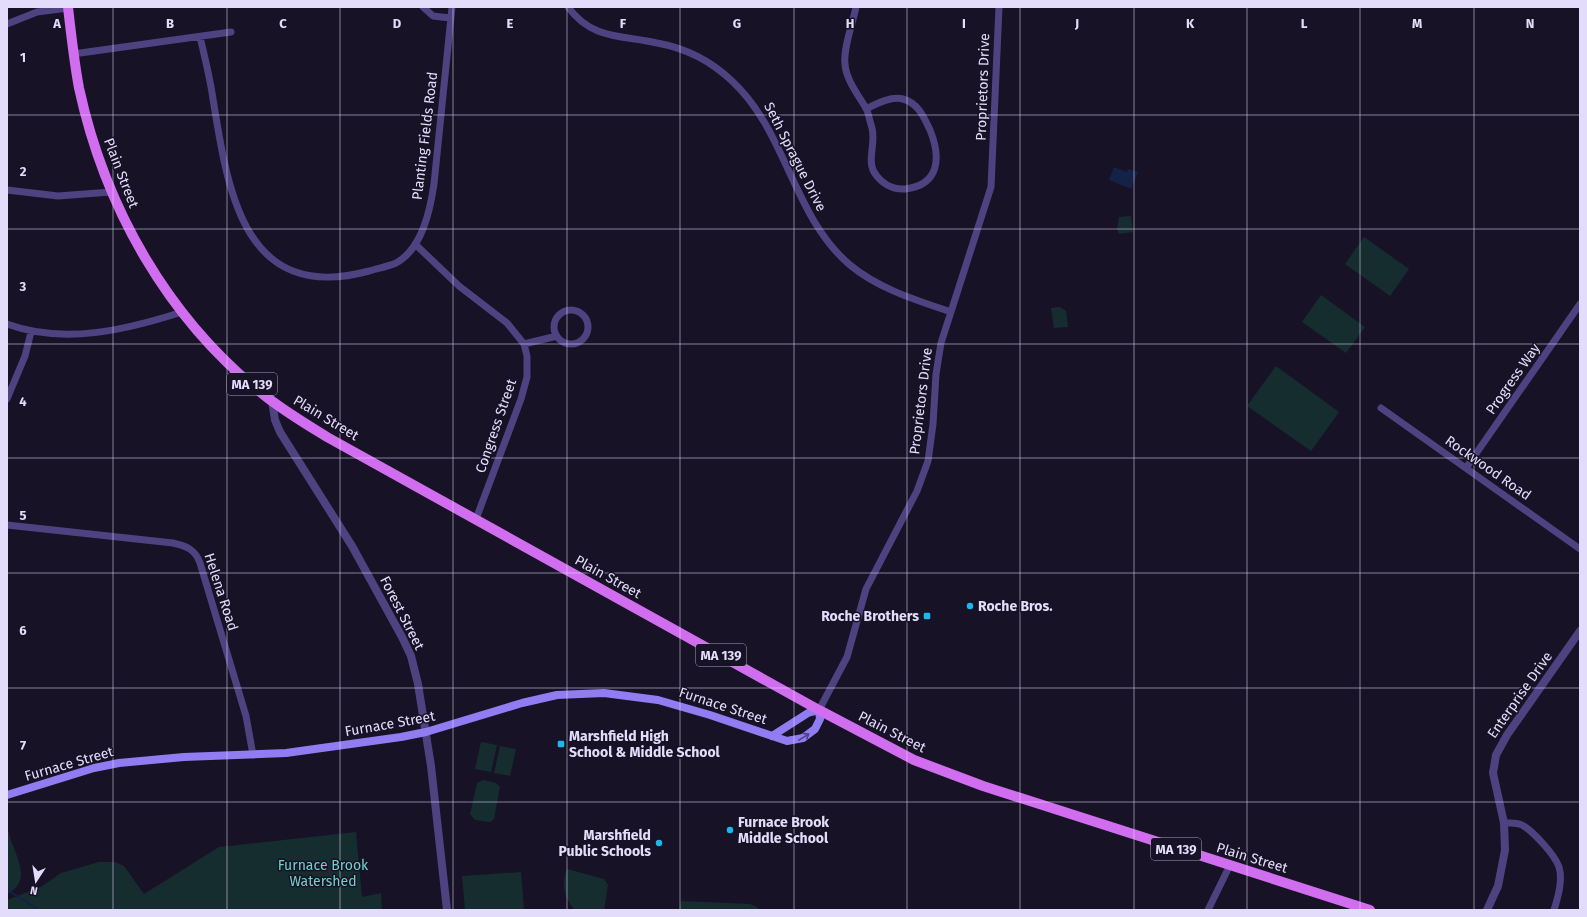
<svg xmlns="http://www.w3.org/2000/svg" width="1587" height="917" font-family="'Fira Sans',sans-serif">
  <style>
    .green { fill: #162d30 }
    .water { fill: #142248 }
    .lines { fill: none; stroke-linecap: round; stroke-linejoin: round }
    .stream { stroke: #142248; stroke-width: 2 }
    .minor { stroke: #4d4380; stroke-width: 7 }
    .tertiary { stroke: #4d4380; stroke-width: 8 }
    .secondary { stroke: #8f7df1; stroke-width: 8 }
    .primary { stroke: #d06eef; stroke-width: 10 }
    .oneway { stroke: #4e4281 }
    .grid { fill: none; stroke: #e3dcfb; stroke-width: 1; stroke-opacity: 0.55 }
    .poi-dot { fill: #1cb8e7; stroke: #181226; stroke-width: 1.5 }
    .labels { text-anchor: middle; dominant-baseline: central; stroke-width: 3; stroke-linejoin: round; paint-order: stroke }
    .shield { fill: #181226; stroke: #a69fbb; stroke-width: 1 }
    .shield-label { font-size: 13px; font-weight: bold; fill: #e3dcfb }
    .street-label { font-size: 14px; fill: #e3dcfb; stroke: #181226 }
    .poi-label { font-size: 14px; font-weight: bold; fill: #e3dcfb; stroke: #181226; text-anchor: start }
    .park-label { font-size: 14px; fill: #6ed4c8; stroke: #181226 }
    .grid-label { font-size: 13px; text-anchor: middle; font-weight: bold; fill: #e3dcfb; stroke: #181226; stroke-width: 3; stroke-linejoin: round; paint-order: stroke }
  </style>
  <rect width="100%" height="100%" fill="#181226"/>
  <path class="green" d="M1131 216 1133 232 1119 234 1117 229 1119 217Z
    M1364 237 1409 269 1390 296 1345 264Z
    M1321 295 1365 327 1346 353 1302 322Z
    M1060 307 1066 311 1068 327 1054 328 1051 308Z
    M1276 366 1339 412 1311 451 1247 406Z
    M481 742 497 745 491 772 475 769Z
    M500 746 516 749 510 776 494 773Z
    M483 780 496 783 500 787 494 819 490 822 475 820 470 814 477 783Z
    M7 828C9 833 10 838 12 843 18 860 31 883 7 894Z
    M356 832 362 897 381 893 382 910H7V900L41 887 61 873 99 862H115L124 866 144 894 219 847Z
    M567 869 604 879 608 885 604 910 574 909C564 897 561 884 567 869Z
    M521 872 524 910H465L462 876Z
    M681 901 750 904 757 907 759 910H679Z"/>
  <path class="water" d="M1114 167 1127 172 1128 169 1138 172 1131 189 1109 180Z"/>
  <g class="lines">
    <path class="stream" d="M7 885 9 891 36 908V910"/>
    <path class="minor" d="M423 7 433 16 450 18
      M568 7C592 40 622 35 657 43 685 48 711 61 732 81 787 132 793 217 850 265 879 289 916 300 951 312
      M856 7C853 23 843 48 845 64 846 80 859 96 867 110 869 116 870 122 872 128 876 142 867 160 874 172 881 183 892 190 905 189 940 185 941 157 930 130 924 117 918 103 903 99 891 96 876 104 866 109
      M7 24 37 12 68 8
      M200 37C205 58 210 78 213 99 228 192 244 305 369 271 378 268 387 267 396 263 422 249 430 211 434 184L452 7
      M73 54 231 32
      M7 190 58 196 111 192
      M415 244 459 286 507 323 524 344 527 356V377L521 399 476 519
      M554 327a17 17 0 1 1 34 0a17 17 0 1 1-34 0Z
      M7 324C64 345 126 330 182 312
      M524 344 557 336
      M7 399 25 356 31 332
      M1381 408 1580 549
      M1466 468 1580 304
      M7 525 173 543C186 546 195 549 200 563L246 716 253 755
      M819 710 847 657 866 589 917 491 928 461 933 424 936 374 941 343 991 187 999 7
      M1504 823C1510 823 1517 822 1522 825 1533 831 1555 855 1559 867 1563 880 1558 897 1554 910
      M1208 910 1230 865"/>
    <path class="tertiary" d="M272 401 275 420 280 432 352 546 402 637 411 656 418 684 431 766 447 910
      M1487 910 1498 886 1505 850 1504 823 1493 773 1496 755 1507 735 1580 631"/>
    <path class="secondary" d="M7 795 94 768 119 763 184 757 286 753 401 737 426 732 522 703 557 695 604 693 658 700 710 715 787 741 803 738 815 729 820 719 819 710 808 713 772 736"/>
    <path class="primary" d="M68 7C71 34 74 61 79 88 105 208 168 319 264 395 284 411 306 424 327 437L819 710 914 760 983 786 1370 910"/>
  </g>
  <defs><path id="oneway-shaft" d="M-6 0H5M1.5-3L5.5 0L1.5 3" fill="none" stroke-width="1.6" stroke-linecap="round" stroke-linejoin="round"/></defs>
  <use class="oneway" href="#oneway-shaft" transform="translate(804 737) rotate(-31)"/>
  <path class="grid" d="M113 7V910M227 7V910M340 7V910M453 7V910M567 7V910M680 7V910M794 7V910M907 7V910M1020 7V910M1134 7V910M1247 7V910M1360 7V910M1474 7V910M7 115H1580M7 229H1580M7 344H1580M7 458H1580M7 573H1580M7 688H1580M7 802H1580"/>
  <g class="poi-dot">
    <circle cx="970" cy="606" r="4"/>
    <rect x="923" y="612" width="8" height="8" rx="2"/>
    <rect x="557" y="740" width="8" height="8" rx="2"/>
    <circle cx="730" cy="830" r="4"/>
    <circle cx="659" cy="843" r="4"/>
  </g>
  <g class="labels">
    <g class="shield">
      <rect x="227" y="373" width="50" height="22" rx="3"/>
      <rect x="696" y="644" width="50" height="22" rx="3"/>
      <rect x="1151" y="838" width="50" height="22" rx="3"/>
    </g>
    <g class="shield-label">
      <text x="252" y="384">MA 139</text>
      <text x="721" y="655">MA 139</text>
      <text x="1176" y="849">MA 139</text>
    </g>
    <g class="street-label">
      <text transform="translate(983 87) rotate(-88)">Proprietors Drive</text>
      <text transform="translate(425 136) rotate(-83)">Planting Fields Road</text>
      <text transform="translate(795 157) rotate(63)">Seth Sprague Drive</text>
      <text transform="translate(121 173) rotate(69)">Plain Street</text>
      <text transform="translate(1513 379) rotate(-55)">Progress Way</text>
      <text transform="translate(921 401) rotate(-83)">Proprietors Drive</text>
      <text transform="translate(326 418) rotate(31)">Plain Street</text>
      <text transform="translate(496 426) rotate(-71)">Congress Street</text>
      <text transform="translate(1488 468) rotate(35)">Rockwood Road</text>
      <text transform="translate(608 577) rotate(29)">Plain Street</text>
      <text transform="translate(221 592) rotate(72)">Helena Road</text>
      <text transform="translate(402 613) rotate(63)">Forest Street</text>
      <text transform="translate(1520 695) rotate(-55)">Enterprise Drive</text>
      <text transform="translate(723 706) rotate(18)">Furnace Street</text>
      <text transform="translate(390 724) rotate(-10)">Furnace Street</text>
      <text transform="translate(892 732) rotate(27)">Plain Street</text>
      <text transform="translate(69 764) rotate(-16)">Furnace Street</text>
      <text transform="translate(1252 858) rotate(17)">Plain Street</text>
    </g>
    <g class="poi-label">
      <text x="978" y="606">Roche Bros.</text>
      <text x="919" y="616" text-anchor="end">Roche Brothers</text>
      <text x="569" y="736">Marshfield High<tspan x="569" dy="16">School &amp; Middle School</tspan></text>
      <text x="738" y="822">Furnace Brook<tspan x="738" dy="16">Middle School</tspan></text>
      <text x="651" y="835" text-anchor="end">Marshfield<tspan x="651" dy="16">Public Schools</tspan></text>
    </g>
    <g class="park-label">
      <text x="323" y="865">Furnace Brook<tspan x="323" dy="16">Watershed</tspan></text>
    </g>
  </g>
  <g class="grid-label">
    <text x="57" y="28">A</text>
    <text x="170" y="28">B</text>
    <text x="283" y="28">C</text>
    <text x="397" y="28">D</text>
    <text x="510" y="28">E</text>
    <text x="623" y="28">F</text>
    <text x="737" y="28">G</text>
    <text x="850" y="28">H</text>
    <text x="964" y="28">I</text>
    <text x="1077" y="28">J</text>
    <text x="1190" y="28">K</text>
    <text x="1304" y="28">L</text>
    <text x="1417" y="28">M</text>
    <text x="1530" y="28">N</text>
    <text x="23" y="62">1</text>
    <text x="23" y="176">2</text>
    <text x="23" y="291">3</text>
    <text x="23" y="406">4</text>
    <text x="23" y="520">5</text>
    <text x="23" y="635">6</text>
    <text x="23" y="750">7</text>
  </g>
  <rect width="1587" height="917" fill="none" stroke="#e3dcfb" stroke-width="16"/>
  <g transform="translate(36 881) rotate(192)" stroke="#181226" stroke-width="3" paint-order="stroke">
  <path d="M0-3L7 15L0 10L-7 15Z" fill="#e3dcfb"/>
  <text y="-6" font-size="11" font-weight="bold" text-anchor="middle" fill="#e3dcfb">N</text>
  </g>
</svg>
